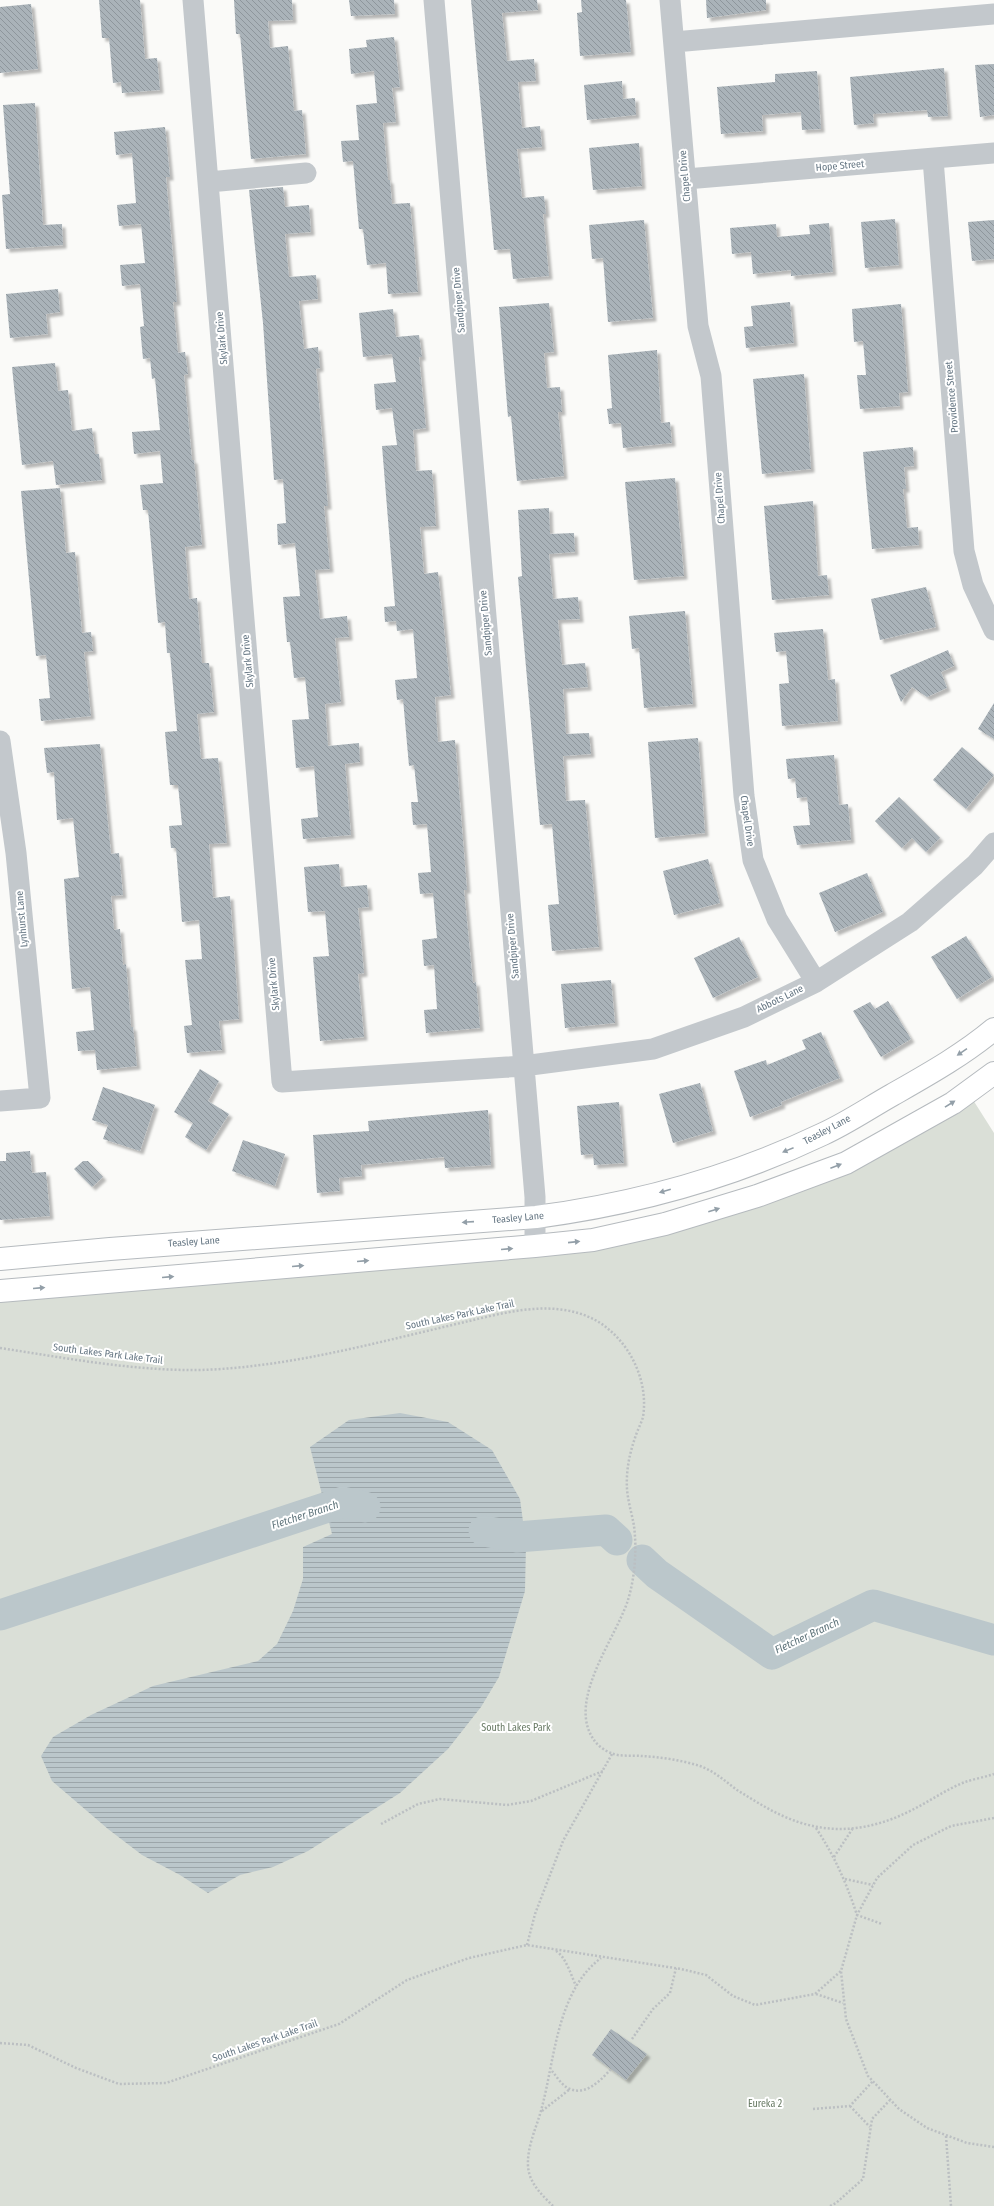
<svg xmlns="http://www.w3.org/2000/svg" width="994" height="2206" font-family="'Fira Sans Condensed',sans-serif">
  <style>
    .park { fill: #dadfd7 }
    .water { fill: url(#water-rules) }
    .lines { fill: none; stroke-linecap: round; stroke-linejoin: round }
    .river { stroke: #bbc7cb; stroke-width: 31 }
    .building { fill: url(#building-back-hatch); filter: url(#shadow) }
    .major-casing { stroke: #b5babe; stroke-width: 24 }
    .path { stroke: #bbbfc2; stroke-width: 2.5; stroke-dasharray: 2 2; stroke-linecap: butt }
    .minor { stroke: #c3c8cc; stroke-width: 21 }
    .major { stroke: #fff; stroke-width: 22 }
    .oneway { fill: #939fa8 }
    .labels { text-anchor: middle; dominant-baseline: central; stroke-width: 4; stroke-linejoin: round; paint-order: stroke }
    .street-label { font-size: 10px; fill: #657683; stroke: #fff }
    .park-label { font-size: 10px; fill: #687a64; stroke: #fff }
    .water-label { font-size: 11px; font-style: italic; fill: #60757c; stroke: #fff }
  </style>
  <defs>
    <pattern id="water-rules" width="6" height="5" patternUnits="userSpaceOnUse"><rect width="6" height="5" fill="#bbc7cb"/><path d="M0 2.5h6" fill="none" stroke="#9ca6aa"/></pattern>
    <pattern id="building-back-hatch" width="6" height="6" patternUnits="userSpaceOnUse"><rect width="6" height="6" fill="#aab3b9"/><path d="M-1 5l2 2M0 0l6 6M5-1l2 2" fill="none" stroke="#8e969c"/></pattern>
    <filter id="shadow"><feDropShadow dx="3.5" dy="3.5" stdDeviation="1" flood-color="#0004"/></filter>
  </defs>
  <rect width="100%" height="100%" fill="#fafaf8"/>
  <path class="park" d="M968 1092 994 1133V2206H0V1294L535 1246 703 1214 846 1163Z"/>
  <path class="water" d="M400 1413 448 1422 492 1450 520 1499 526 1544 525 1591 499 1677 481 1707 448 1749 400 1793 308 1851 273 1867 240 1875 208 1893 180 1875 142 1855 108 1829 52 1781 41 1756 53 1737 91 1715 153 1686 258 1661 277 1644 293 1611 303 1579V1547L332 1534 310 1447 349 1420Z"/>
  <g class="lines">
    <path class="river" d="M484 1531 517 1537 606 1530 617 1540
      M642 1560 657 1574 772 1654 873 1605 994 1640
      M0 1615 343 1502 365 1507"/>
  </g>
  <path class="building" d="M99 0H140L145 59 157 58 160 90 122 93 121 82 113 83 109 38H102Z
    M234 0H292L293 20 268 21 270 48 288 46 294 111 302 110 306 154 251 159 240 34H236Z
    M349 0H394L395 14 351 16Z
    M471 0H537L538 10 502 13 507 61 534 59 536 81 518 82 522 128 540 126 542 147 517 149 522 198 544 196 546 214H543L549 276 513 279 510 249 494 250Z
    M581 0H626L631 52 580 56 577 13 582 12Z
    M706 0H766V10L707 18Z
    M31 4 38 69 0 73V7Z
    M394 37 400 87 392 88 396 122 383 123 388 180H390L392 204 410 203 418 292 388 294 386 263 367 265 363 229H359L353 161 343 162 341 141 359 140 356 105 377 103 374 71 351 74 349 49 367 47 366 40Z
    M994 64V115L980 117 975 65Z
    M944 68 948 116 928 117 927 110 873 114 874 123 854 125 850 77Z
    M817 71 821 129 802 130 801 112 762 115 763 131 721 134 717 87 775 82V74Z
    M622 81 623 99 635 98 636 115 587 120 584 85Z
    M35 103 43 225 62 224 63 245 6 249 2 195 10 194 3 105Z
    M165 127 170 177H166L177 302H173L178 353 185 352 188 374 184 375 192 460H194L202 545 185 547 189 599 197 598 202 663H209L214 712 197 714 201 759 218 758 227 843 209 844 213 898 230 896 239 1019 219 1021 222 1050 187 1053 184 1026 192 1025 185 960 202 959 199 920 182 922 176 848H171L169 826 182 825 178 785H170L165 732 177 731 170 653H167L165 622 158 623 148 510H143L140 485 163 483 160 451 134 454 132 432 160 430 155 378 152 379 150 358 143 359 140 327 144 326 140 284 122 286 120 265 145 263 141 224 119 226 117 205 136 203 132 153 116 155 114 132Z
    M639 143 642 186 593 190 589 148Z
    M283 187 285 207 309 205 311 232 285 234 289 277 316 275 318 299 299 301 304 349 318 347 320 368 316 369 328 506H324L330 569 315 570 320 619 347 616 349 637 335 638 341 702 325 704 328 746 359 743 360 762 345 764 351 835 303 839 301 819 318 817 314 766 296 768 292 720 309 719 305 677 294 678 290 642H287L283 597 300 596 295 543 278 545 277 524 286 523 283 479 274 480 263 323 249 190Z
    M895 219 899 265 865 268 861 222Z
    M644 220 653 318 608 322 603 258 592 259 589 225Z
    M994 220V259L972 261 968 222Z
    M829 223 833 272 791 276V270L753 274 751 252 732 254 730 228 776 224 777 237 810 234 809 225Z
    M58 289 60 312 46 314 48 334 10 338 6 294Z
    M790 302 794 343 746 348 744 327 753 326 751 306Z
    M549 303 554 352 544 353 547 388 560 387 562 412H558L564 476 517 481 511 416 508 417 499 307Z
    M901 304 908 392 899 393 900 406 860 409 857 375H866L863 341 854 342 852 309Z
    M393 309 396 337 419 335 422 357H419L426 428 413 430 416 471 432 470 436 526 420 527 424 574 438 572 451 695 435 697 438 742 455 740 467 890H464L473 983 476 982 480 1028 426 1033 424 1010 437 1009 434 965 424 966 422 940 437 938 433 893 420 894 418 873 431 872 427 824 413 825 411 802H418L414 765 409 766 403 699 397 700 395 680 417 678 413 629 397 631 396 621 385 622 384 607 395 606 382 446 397 445 392 408 376 410 374 384 396 382 392 354 363 357 359 313Z
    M657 350 661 423 670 422 672 443 623 448 621 423 609 424 607 409 612 408 608 355Z
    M55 363 58 391 68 390 72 431 92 428 95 454H99L102 480 56 485 53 461 22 465 12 367Z
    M804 374 811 469 762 474 753 379Z
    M913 447 914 466 904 467 906 489H903L907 528 918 527 919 545 872 549 863 452Z
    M675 478 684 576 634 580 625 482Z
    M60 488 66 553 75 552 82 633 91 632 93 651 84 652 91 716 41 721 39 699 50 698 46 655 36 656 21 491Z
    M813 501 818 576 827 575 829 595 772 600 764 506Z
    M549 508 550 534 574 533 575 552 549 554 553 599 578 597 580 619 558 620 562 665 585 663 588 687 563 689 566 734 589 733 591 754 563 756 566 801 585 800 599 947 552 951 548 905 559 904 552 824 540 825 518 577 522 576 518 510Z
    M926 587 936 627 880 640 871 599Z
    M685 611 693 704 644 708 639 648 632 649 629 616Z
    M823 629 828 680 835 679 838 721 782 726 779 684 789 683 786 651 776 652 774 633Z
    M948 650 954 666 941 672 947 688 927 697 912 687 901 702 890 675Z
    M994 703V739L978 729Z
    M698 738 705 833 655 838 648 742Z
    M100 744 111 854 119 853 123 895 111 896 114 930 120 929 123 965 126 964 131 1027H133L137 1066 97 1070 95 1050 78 1051 76 1032 94 1030 90 987 72 989 64 879 79 877 73 818 57 820 54 772 47 773 44 748Z
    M962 747 994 775 966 809 933 780Z
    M834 755 839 805 848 804 851 840 797 845 793 826 810 825 807 797 797 798 795 778 788 779 786 759Z
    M899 797 940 838 926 852 912 838 902 848 875 821Z
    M708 859 720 903 674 915 663 871Z
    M339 864 341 887 367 885 369 907 358 908 364 973 358 974 364 1037 320 1041 313 957 329 956 325 911 308 912 304 867Z
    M867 873 883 912 835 932 819 893Z
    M966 936 992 977 957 999 931 957Z
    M739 937 758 977 713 998 694 958Z
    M611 980 615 1023 565 1028 561 984Z
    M888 1001 911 1039 881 1057 853 1011 870 1002 875 1009Z
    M821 1032 840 1078 781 1102 782 1105 750 1117 734 1071 766 1060 767 1065 806 1049 802 1040Z
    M200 1069 219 1081 208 1101 229 1114 206 1150 185 1137 193 1123 174 1112Z
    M700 1083 713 1131 673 1143 659 1094Z
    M103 1087 155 1105 140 1151 103 1139 108 1125 92 1120Z
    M619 1102 624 1163 594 1165 593 1154 581 1155 577 1106Z
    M488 1110 491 1165 445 1168 444 1157 361 1165 362 1176 339 1178 340 1191 317 1193 313 1135 369 1131 368 1121Z
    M243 1140 285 1154 275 1186 232 1171Z
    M30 1151 32 1173 46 1172 50 1216 0 1220V1161H6V1153Z
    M83 1161H88L103 1177 92 1187 74 1169Z
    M611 2029 647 2054 626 2080 592 2055Z"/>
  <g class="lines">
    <defs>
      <path id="major" d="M0 1259 110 1249 536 1217C635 1204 733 1177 823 1134 847 1123 869 1108 892 1095 927 1075 963 1055 994 1029
        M0 1291 535 1246 593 1240 665 1224 757 1196 846 1163 953 1103 994 1073"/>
    </defs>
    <use href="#major" class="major-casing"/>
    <path class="path" d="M0 1348C66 1358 133 1371 201 1370 291 1367 378 1342 465 1322 507 1312 556 1298 597 1321 629 1340 649 1380 643 1417 641 1424 637 1431 635 1438 629 1455 626 1472 627 1489 628 1502 632 1514 634 1526 637 1550 635 1577 628 1600 616 1638 566 1701 594 1740 597 1745 605 1751 611 1753 619 1757 632 1755 641 1756 660 1757 681 1760 700 1766 714 1771 725 1781 737 1790 752 1799 767 1809 783 1816 827 1836 869 1832 912 1810 930 1801 947 1789 965 1782 974 1779 985 1777 994 1774
      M994 1818 951 1826 913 1845 877 1878 857 1915 841 1971 846 2019 868 2076 899 2109 927 2128 967 2143 994 2147
      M381 1824 418 1804 440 1799 507 1805 531 1801 603 1771
      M816 1828C835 1857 846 1882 857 1915L882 1924
      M834 1857 853 1828
      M845 1879 873 1885
      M527 1945 535 1914 563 1841 612 1754
      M556 1951C566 1957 571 1975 576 1986
      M816 1994 843 2003
      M632 2039 653 2009 670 1993 676 1968
      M0 2043 28 2045 76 2068 119 2084 166 2083 339 2024 407 1980 469 1958 527 1945 681 1969 706 1975 733 1996 755 2005 815 1994 841 1971
      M552 2071C557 2077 562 2086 570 2089 586 2096 601 2080 611 2069
      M850 2106 870 2127
      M813 2109 850 2106 873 2081
      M542 2111 570 2089
      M946 2136 951 2206
      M553 2206C542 2195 529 2183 528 2166 527 2145 537 2127 542 2107 555 2058 557 1991 601 1958
      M830 2206 836 2203 863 2179 872 2119 890 2100"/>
    <path class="minor" d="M193 0 282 1082 523 1066 653 1049 744 1017 816 982 910 922 975 865 994 843
      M434 0 535 1197V1246
      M670 0 698 326 711 376 744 796 753 860 777 919 816 982
      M674 42 994 14
      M933 159 964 551 973 585 994 630
      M686 179 994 153
      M209 182 306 173
      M0 741 16 853 40 1098 0 1101"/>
    <use href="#major" class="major"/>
  </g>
  <defs><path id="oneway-solid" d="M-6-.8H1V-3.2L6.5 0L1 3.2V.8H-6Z"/></defs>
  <g class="oneway">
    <use href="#oneway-solid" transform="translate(962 1052) rotate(146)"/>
    <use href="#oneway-solid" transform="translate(950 1104) rotate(-32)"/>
    <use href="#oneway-solid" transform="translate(788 1150) rotate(158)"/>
    <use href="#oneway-solid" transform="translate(836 1166) rotate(-21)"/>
    <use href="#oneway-solid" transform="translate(665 1191) rotate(164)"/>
    <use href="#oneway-solid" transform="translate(714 1210) rotate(-18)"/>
    <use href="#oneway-solid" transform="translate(468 1222) rotate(176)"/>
    <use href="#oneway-solid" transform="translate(574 1242) rotate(-6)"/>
    <use href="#oneway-solid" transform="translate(507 1249) rotate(-5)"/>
    <use href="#oneway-solid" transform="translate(363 1261) rotate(-5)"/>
    <use href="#oneway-solid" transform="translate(298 1266) rotate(-5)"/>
    <use href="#oneway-solid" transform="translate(168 1277) rotate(-5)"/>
    <use href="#oneway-solid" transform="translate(39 1288) rotate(-5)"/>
  </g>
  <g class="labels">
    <g class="street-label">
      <text transform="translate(840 166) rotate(-5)">Hope Street</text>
      <text transform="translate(685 176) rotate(-95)">Chapel Drive</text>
      <text transform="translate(459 300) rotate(-95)">Sandpiper Drive</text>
      <text transform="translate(222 338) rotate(-95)">Skylark Drive</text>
      <text transform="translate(952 397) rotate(-95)">Providence Street</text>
      <text transform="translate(720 498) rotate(-94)">Chapel Drive</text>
      <text transform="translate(486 623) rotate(-95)">Sandpiper Drive</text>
      <text transform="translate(248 661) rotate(-95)">Skylark Drive</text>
      <text transform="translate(747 821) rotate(82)">Chapel Drive</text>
      <text transform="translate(22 919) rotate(-95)">Lynhurst Lane</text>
      <text transform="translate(513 946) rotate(-95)">Sandpiper Drive</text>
      <text transform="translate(274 984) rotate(-95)">Skylark Drive</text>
      <text transform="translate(780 999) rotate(-26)">Abbots Lane</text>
      <text transform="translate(827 1130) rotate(-28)">Teasley Lane</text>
      <text transform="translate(518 1218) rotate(-5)">Teasley Lane</text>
      <text transform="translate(194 1242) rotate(-4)">Teasley Lane</text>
      <text transform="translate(460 1315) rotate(-12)">South Lakes Park Lake Trail</text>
      <text transform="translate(108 1354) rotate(7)">South Lakes Park Lake Trail</text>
      <text transform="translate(265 2041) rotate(-19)">South Lakes Park Lake Trail</text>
    </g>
    <g class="park-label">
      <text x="516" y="1728">South Lakes Park</text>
      <text x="765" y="2104">Eureka 2</text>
    </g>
    <g class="water-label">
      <text transform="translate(305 1515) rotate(-18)">Fletcher Branch</text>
      <text transform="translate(807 1636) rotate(-25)">Fletcher Branch</text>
    </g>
  </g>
</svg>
